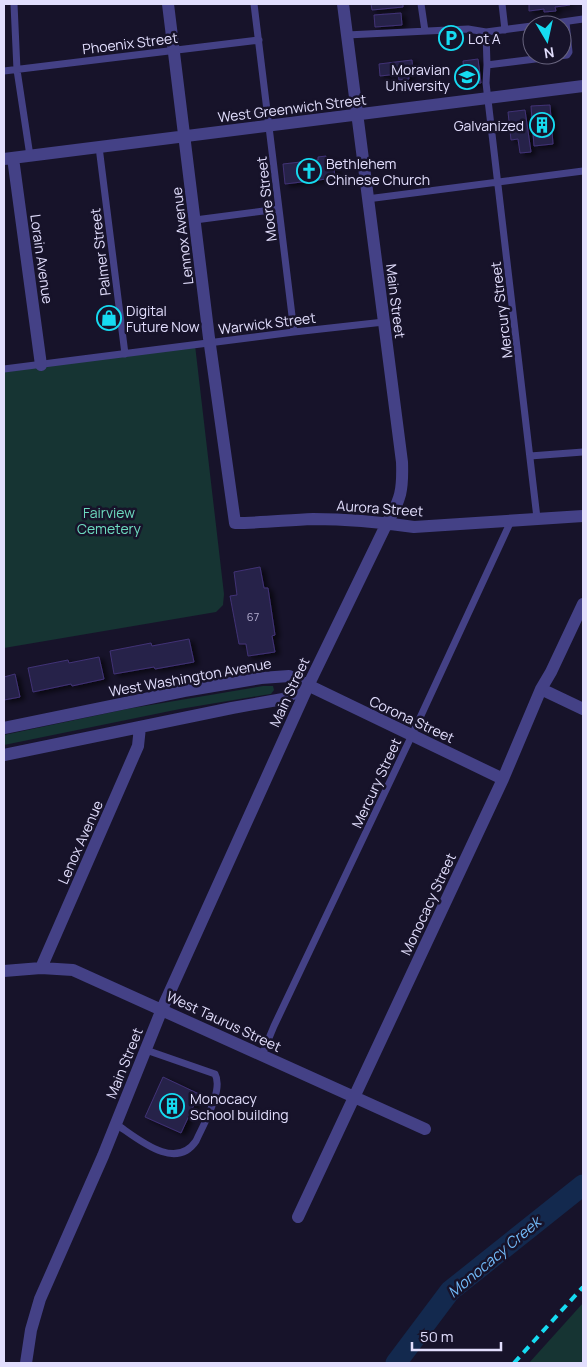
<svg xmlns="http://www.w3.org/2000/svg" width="587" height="1367" font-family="Manrope,sans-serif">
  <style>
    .green { fill: #163433 }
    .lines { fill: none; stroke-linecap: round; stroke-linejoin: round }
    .river { stroke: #13294e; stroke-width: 21 }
    .building { fill: #28204a; stroke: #403375; filter: url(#shadow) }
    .service { stroke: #444186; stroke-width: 7 }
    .minor { stroke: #444186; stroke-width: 12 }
    .rail { stroke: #16dbf1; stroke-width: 4; stroke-dasharray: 8 6; stroke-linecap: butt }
    .labels { text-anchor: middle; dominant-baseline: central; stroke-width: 5; stroke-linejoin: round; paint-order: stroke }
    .number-label { font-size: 11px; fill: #b4aed0 }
    .poi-label { font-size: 14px; fill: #e2defd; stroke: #17132a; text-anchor: start }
    .street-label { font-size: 14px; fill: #e2defd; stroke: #17132a }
    .park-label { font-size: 14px; fill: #6ddabf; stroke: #17132a }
    .water-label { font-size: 15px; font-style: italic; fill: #72b9f7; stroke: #17132a }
  </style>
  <defs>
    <filter id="shadow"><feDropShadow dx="4.5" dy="2.5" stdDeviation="2.5" flood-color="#0009"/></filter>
  </defs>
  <rect width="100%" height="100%" fill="#17132a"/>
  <path class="green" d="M195 345 224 594 223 605 216 612 4 648V369Z
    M263 686H273L274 690 271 694 264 695 180 709 4 745V735L127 709Z
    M583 1303V1363H529Z"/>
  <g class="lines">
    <path class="river" d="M396 1363 450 1291 583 1185"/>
  </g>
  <path class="building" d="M371 4H403V7L372 10Z
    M529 4H569L570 5 555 7 556 11 544 12V9L529 11Z
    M401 13 402 25 375 27 374 15Z
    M478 59 481 83 465 84 463 61Z
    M412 60 413 73H408L409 79 399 80 398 74 380 76 379 64Z
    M550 105 553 144 534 146 531 106Z
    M525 110 531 152 520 153 518 139 511 140 508 112Z
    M326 156V159L333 158 335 178 285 184 283 164 318 160V157Z
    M260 567 264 588H268L275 635 272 636 275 652 248 656 246 644H239L230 596 237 595 234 572Z
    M189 639 194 662 155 669 154 667 114 674 110 651 151 643 152 646Z
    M99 657 104 679 72 686 71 684 33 692 28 668 68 660 69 663Z
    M15 674 20 697 4 700V677Z
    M163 1077 199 1094 181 1133 145 1117Z"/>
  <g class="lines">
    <path class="service" d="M14 4 17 70 30 156
      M254 4 294 332
      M421 4 425 31
      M502 4 505 30
      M541 25 583 19
      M347 35 468 29 486 32
      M487 65 486 32 532 26
      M4 71 259 40
      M99 147 125 354
      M367 199 583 171
      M195 220 279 209
      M4 369 294 332 384 322
      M530 456 583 452
      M537 518 486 83 487 65 567 55 569 52 566 22
      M262 1055 274 1026 412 735 511 521
      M116 1124C137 1138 175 1172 196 1141 203 1125 224 1090 215 1074L146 1050"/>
    <path class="minor" d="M168 4 209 338 235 523C261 523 287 520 313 519 347 519 380 522 414 527L583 516
      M13 158 41 365
      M4 159 583 86
      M541 689 583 709
      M4 728 184 691 261 678 289 676 503 779
      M4 755 232 708 283 699 308 686
      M41 968 138 746 140 727
      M4 971 41 968 73 970 425 1129
      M298 1217 503 779 541 689 551 672 583 604
      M26 1363 31 1330 40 1299 103 1156 162 1009 308 686 387 523C401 499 403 490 402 462L343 4"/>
    <path class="rail" d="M514 1363 583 1287"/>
  </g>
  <defs>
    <symbol id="parking-ring" viewBox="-11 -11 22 22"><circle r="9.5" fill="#17132a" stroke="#16dbf1" stroke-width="1.5"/><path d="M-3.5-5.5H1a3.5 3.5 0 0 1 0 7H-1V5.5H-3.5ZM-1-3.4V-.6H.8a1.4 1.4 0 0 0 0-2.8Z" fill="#16dbf1"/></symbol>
    <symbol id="university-ring" viewBox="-11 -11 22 22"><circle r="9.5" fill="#17132a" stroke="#16dbf1" stroke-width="1.5"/><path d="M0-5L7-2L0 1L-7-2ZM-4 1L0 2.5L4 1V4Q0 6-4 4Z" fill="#16dbf1"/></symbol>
    <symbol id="building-ring" viewBox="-11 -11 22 22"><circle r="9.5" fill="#17132a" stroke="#16dbf1" stroke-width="1.5"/><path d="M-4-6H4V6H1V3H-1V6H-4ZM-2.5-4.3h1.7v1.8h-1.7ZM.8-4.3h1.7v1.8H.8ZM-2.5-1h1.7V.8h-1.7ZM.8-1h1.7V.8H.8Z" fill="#16dbf1"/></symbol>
    <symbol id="church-ring" viewBox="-11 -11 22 22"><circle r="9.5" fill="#17132a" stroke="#16dbf1" stroke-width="1.5"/><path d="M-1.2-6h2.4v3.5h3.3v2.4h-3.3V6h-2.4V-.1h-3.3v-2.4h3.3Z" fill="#16dbf1"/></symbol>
    <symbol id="shop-ring" viewBox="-11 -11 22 22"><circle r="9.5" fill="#17132a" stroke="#16dbf1" stroke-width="1.5"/><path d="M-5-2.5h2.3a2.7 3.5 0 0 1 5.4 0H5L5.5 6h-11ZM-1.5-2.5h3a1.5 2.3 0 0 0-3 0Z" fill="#16dbf1"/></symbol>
  </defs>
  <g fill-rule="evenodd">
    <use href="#parking-ring" x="437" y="24" width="28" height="28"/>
    <use href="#university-ring" x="453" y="63" width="28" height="28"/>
    <use href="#building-ring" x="528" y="111" width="28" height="28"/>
    <use href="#church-ring" x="295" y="157" width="28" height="28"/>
    <use href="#shop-ring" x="95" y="304" width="28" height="28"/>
    <use href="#building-ring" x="158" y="1092" width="28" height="28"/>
  </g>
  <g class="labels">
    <g class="number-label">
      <text x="253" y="616">67</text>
    </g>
    <g class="poi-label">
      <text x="468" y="38">Lot A</text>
      <text x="450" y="69" text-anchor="end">Moravian<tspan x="450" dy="16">University</tspan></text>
      <text x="524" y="125" text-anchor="end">Galvanized</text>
      <text x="326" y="163">Bethlehem<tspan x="326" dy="16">Chinese Church</tspan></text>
      <text x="126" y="310">Digital<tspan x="126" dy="16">Future Now</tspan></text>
      <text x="190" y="1098">Monocacy<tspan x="190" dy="16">School building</tspan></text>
    </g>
    <g class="street-label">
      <text transform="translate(130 43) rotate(-7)">Phoenix Street</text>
      <text transform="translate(292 108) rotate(-7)">West Greenwich Street</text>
      <text transform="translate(266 199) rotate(-97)">Moore Street</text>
      <text transform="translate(182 236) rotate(-97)">Lennox Avenue</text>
      <text transform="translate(100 252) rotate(-97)">Palmer Street</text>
      <text transform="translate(42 259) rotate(82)">Lorain Avenue</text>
      <text transform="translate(396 301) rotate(83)">Main Street</text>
      <text transform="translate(501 310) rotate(-97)">Mercury Street</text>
      <text transform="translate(267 323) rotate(-7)">Warwick Street</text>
      <text transform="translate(380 508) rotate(4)">Aurora Street</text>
      <text transform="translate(190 677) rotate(-10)">West Washington Avenue</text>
      <text transform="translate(289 692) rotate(-65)">Main Street</text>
      <text transform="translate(412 719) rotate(25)">Corona Street</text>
      <text transform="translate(376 783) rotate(-65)">Mercury Street</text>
      <text transform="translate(80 842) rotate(-66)">Lenox Avenue</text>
      <text transform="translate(428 904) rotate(-65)">Monocacy Street</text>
      <text transform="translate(224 1021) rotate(25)">West Taurus Street</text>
      <text transform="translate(124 1063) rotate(-68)">Main Street</text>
    </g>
    <g class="park-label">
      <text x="109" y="512">Fairview<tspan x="109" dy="16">Cemetery</tspan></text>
    </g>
    <g class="water-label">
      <text transform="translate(494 1257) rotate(-40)">Monocacy Creek</text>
    </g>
  </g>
  <rect width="587" height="1367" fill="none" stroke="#e2defd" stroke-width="10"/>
  <g transform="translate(547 40) rotate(171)"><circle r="24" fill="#17132a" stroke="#68647e"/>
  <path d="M0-4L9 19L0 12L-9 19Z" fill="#16dbf1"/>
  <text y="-8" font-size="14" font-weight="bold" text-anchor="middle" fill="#e2defd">N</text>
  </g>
  <path d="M412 1342v8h89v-8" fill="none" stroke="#e2defd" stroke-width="2.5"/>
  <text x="420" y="1342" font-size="15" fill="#e2defd" stroke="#17132a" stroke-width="4" paint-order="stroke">50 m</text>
</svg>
